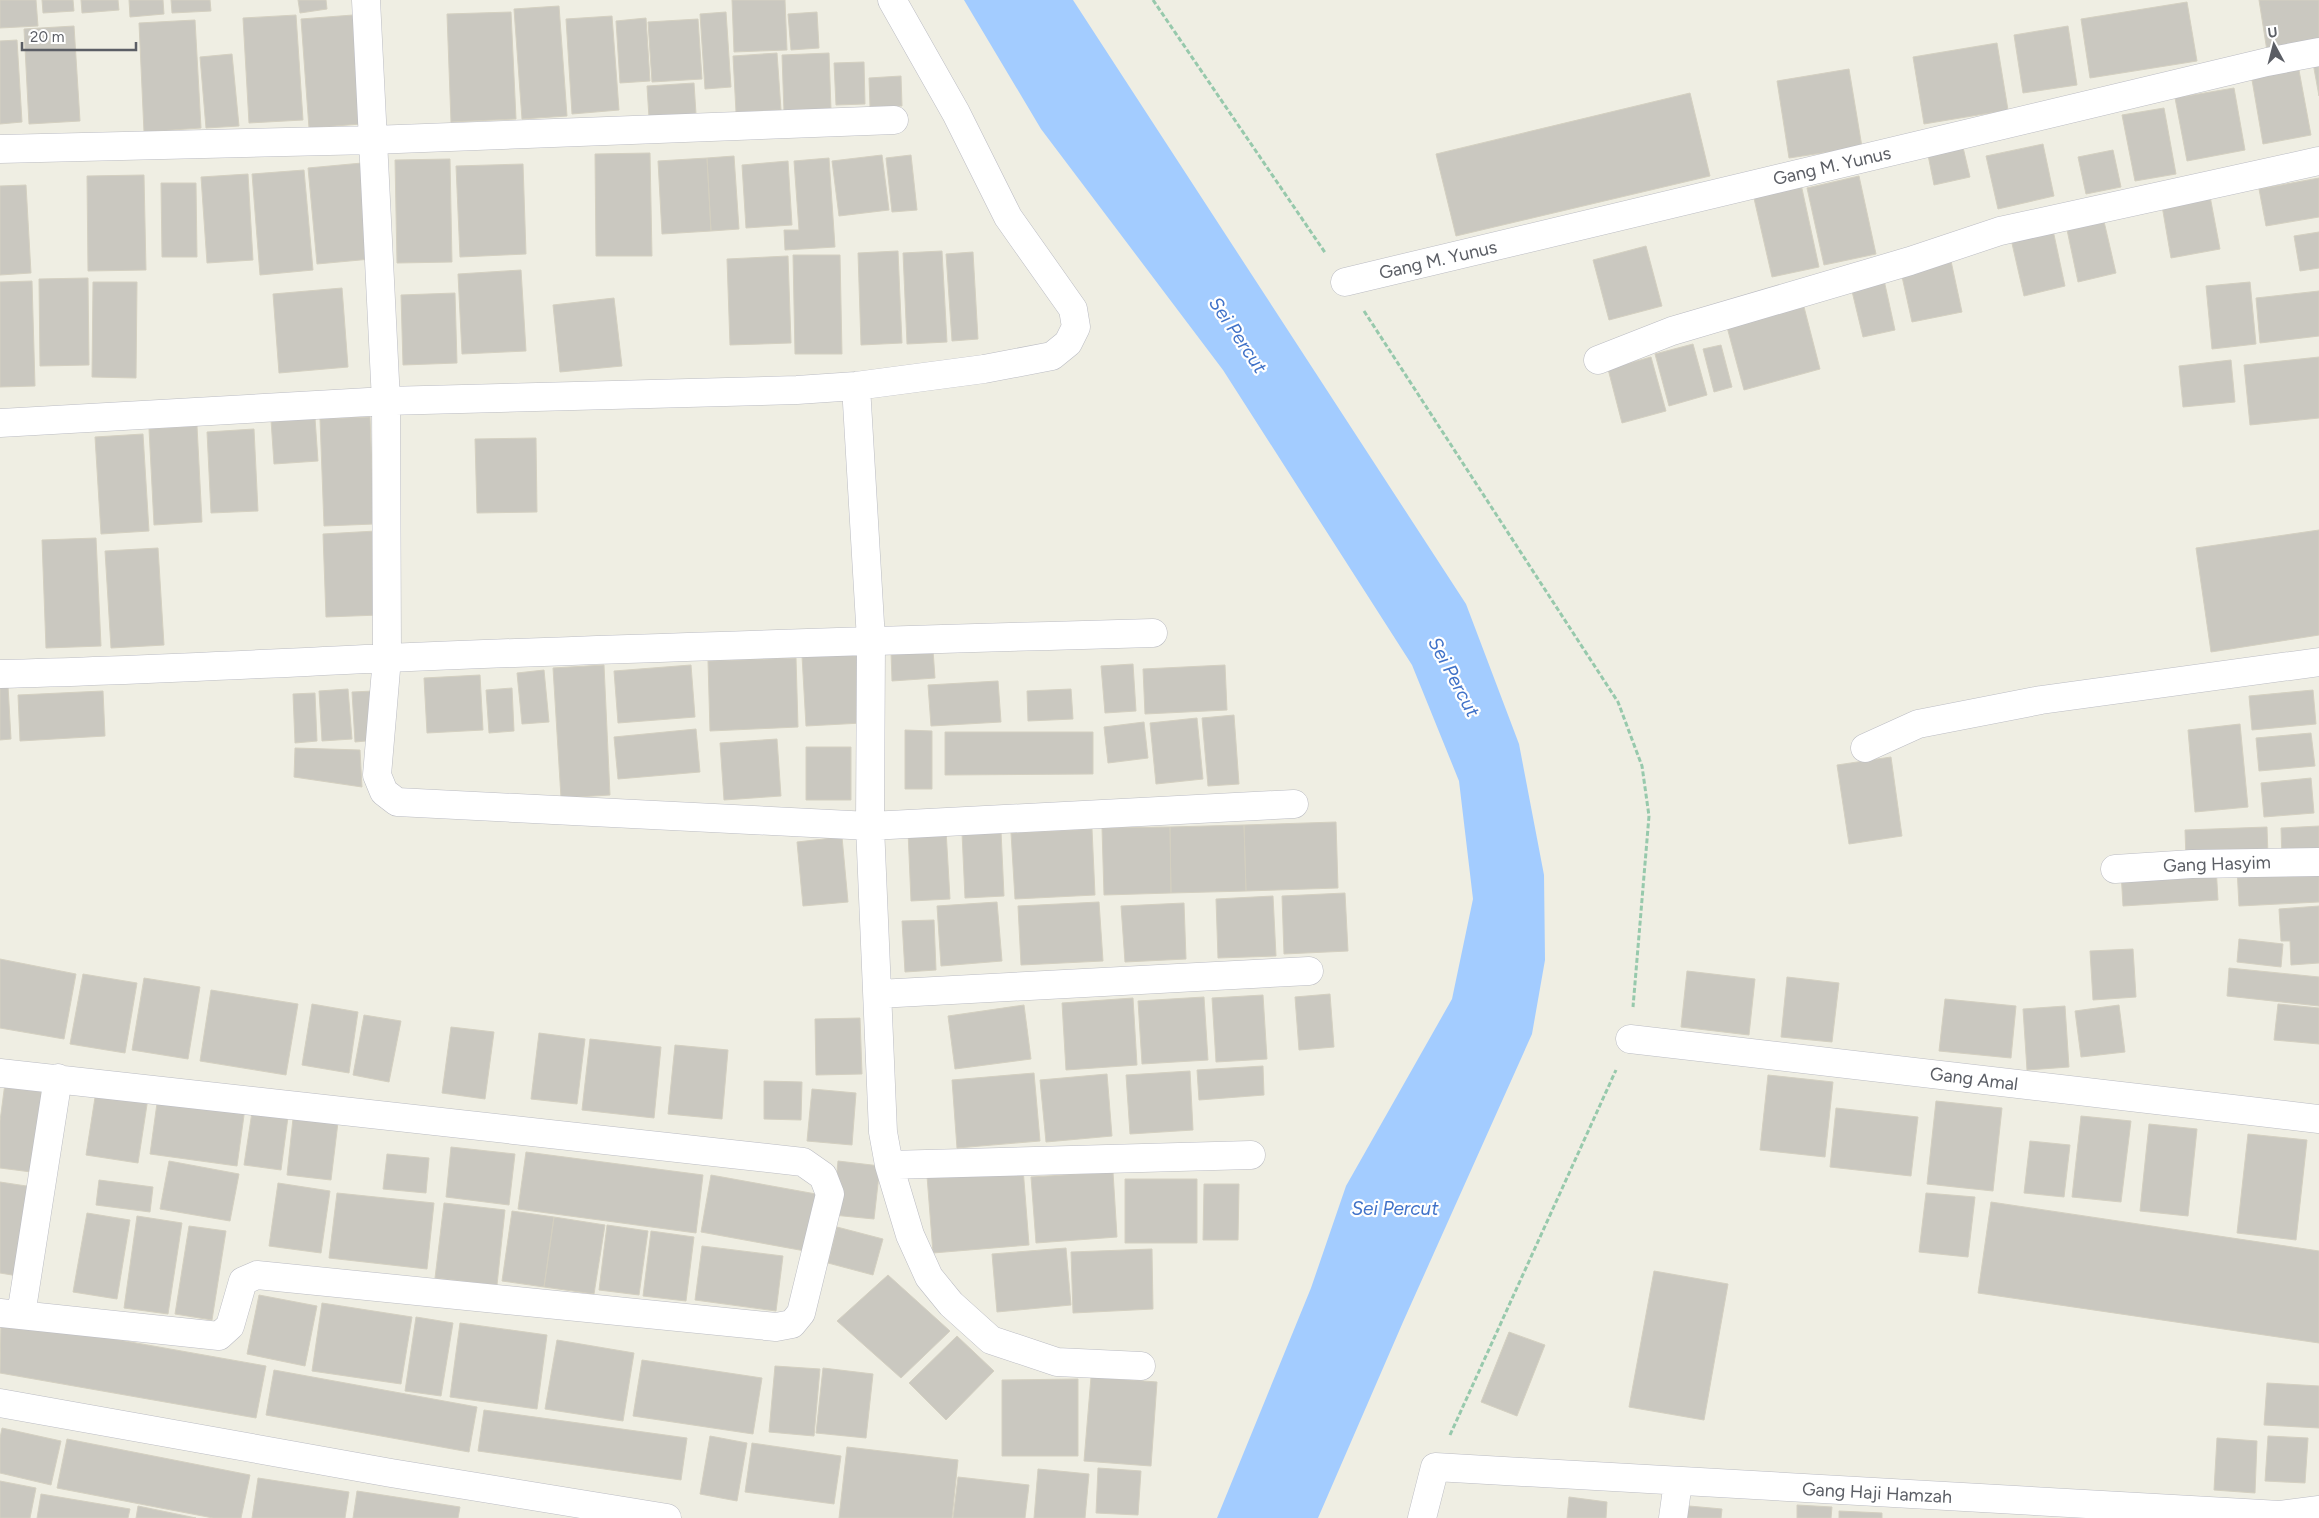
<svg xmlns="http://www.w3.org/2000/svg" width="2319" height="1518" font-family="Figtree,sans-serif">
  <style>
    .water { fill: #a3ccff }
    .building { fill: #cac8c0; stroke: #d4d0c1 }
    .lines { fill: none; stroke-linecap: round; stroke-linejoin: round }
    .minor-casing { stroke: #bbbcc3; stroke-width: 29 }
    .path { stroke: #97c9ac; stroke-width: 3; stroke-dasharray: 5 2.5; stroke-linecap: butt }
    .minor { stroke: #fff; stroke-width: 28 }
    .labels { text-anchor: middle; dominant-baseline: central; stroke-width: 4.5; stroke-linejoin: round; paint-order: stroke }
    .street-label { font-size: 18px; fill: #5b5e65; stroke: #fff }
    .water-label { font-size: 19px; font-style: italic; fill: #4072c8; stroke: #fff }
  </style>
  <rect width="100%" height="100%" fill="#efeee3"/>
  <path class="water" d="M964 0H1073L1466 604 1519 744 1544 875 1545 960 1532 1034 1403 1322 1318 1518H1217L1311 1288 1346 1186 1452 999 1473 899 1459 781 1412 665 1223 370 1041 129Z"/>
  <path class="building" d="M0 0H36L38 26 0 28Z
    M42 0H73L74 11 43 13Z
    M81 0H118L119 10 82 13Z
    M129 0H163L164 14 130 17Z
    M171 0H210L211 11 172 13Z
    M298 0H326L327 9 300 13Z
    M732 0H785L787 50 734 52Z
    M2259 0H2319V42L2267 51Z
    M2187 2 2197 61 2090 78 2081 19Z
    M559 6 567 116 522 119 514 9Z
    M511 12 516 119 451 122 447 14Z
    M726 12 731 87 705 89 700 14Z
    M817 12 819 48 791 50 788 14Z
    M296 15 303 120 249 123 243 18Z
    M353 15 361 124 309 128 301 19Z
    M612 16 619 110 572 114 566 19Z
    M646 18 650 81 620 83 616 21Z
    M698 19 702 79 652 82 648 22Z
    M195 20 201 128 144 132 139 23Z
    M74 26 80 121 29 124 24 29Z
    M2068 26 2077 85 2023 93 2014 35Z
    M17 40 22 122 0 124V41Z
    M1997 43 2008 110 1924 124 1913 57Z
    M777 53 781 110 736 112 733 56Z
    M829 53 831 110 784 112 782 55Z
    M232 54 239 126 206 128 200 57Z
    M864 62 865 104 836 105 834 63Z
    M2319 62V96L2313 63Z
    M2298 65 2311 135 2263 144 2251 74Z
    M1849 69 1862 147 1789 158 1777 81Z
    M901 76 902 106 870 107 869 78Z
    M694 83 696 114 649 118 647 86Z
    M2234 88 2245 150 2187 161 2175 98Z
    M1690 93 1710 176 1456 236 1436 154Z
    M2164 108 2176 174 2135 181 2122 115Z
    M1962 143 1970 177 1934 185 1927 150Z
    M2043 144 2054 196 1998 209 1986 156Z
    M2113 150 2121 187 2086 194 2078 157Z
    M650 153 652 256H596L595 154Z
    M882 155 889 210 839 216 832 161Z
    M911 155 917 210 892 212 886 158Z
    M734 156 739 229 711 231 707 158Z
    M707 158 711 231 662 234 658 161Z
    M829 158 835 247 785 250 784 230H799L794 161Z
    M450 159 452 262 397 263 395 160Z
    M788 161 792 225 746 228 742 165Z
    M362 163 371 259 317 264 308 168Z
    M523 164 526 254 460 257 456 166Z
    M304 170 313 270 260 275 252 174Z
    M248 174 253 260 207 263 201 177Z
    M144 175 146 270 88 271 87 176Z
    M1859 176 1876 254 1824 265 1807 188Z
    M2319 178V217L2266 226 2259 189Z
    M161 183H196L197 257H162Z
    M1801 184 1819 267 1772 277 1753 194Z
    M26 185 31 273 0 275V186Z
    M2209 191 2220 249 2171 258 2161 200Z
    M2103 217 2116 273 2078 282 2066 225Z
    M2053 230 2065 286 2024 296 2011 239Z
    M2319 232V268L2300 271 2294 236Z
    M1646 246 1662 306 1609 320 1593 260Z
    M898 251 902 343 861 345 858 253Z
    M942 251 947 342 907 344 903 253Z
    M973 252 978 339 952 341 946 254Z
    M793 255H840L842 354H795Z
    M788 256 791 343 730 345 727 259Z
    M1951 261 1962 312 1912 322 1901 272Z
    M521 270 526 351 462 354 458 274Z
    M88 278 89 365 40 366 39 279Z
    M1884 280 1895 330 1863 337 1851 287Z
    M32 281 35 386 0 387V282Z
    M93 282H137L136 378 92 377Z
    M2250 282 2256 344 2212 349 2206 286Z
    M342 288 348 367 279 373 273 294Z
    M2319 291V336L2260 343 2256 298Z
    M455 293 457 363 403 365 401 295Z
    M614 298 622 366 560 372 553 305Z
    M1804 307 1820 369 1744 390 1727 327Z
    M1693 344 1707 395 1669 406 1655 354Z
    M1721 345 1732 387 1714 392 1703 349Z
    M1651 357 1666 411 1622 423 1608 369Z
    M2319 357V418L2250 425 2244 365Z
    M2231 360 2235 402 2183 407 2179 366Z
    M370 417 374 524 324 526 320 419Z
    M315 418 318 461 274 464 271 420Z
    M197 426 202 522 154 525 149 429Z
    M254 429 258 511 211 513 207 432Z
    M143 434 149 531 101 534 95 437Z
    M536 438 537 512 477 513 475 439Z
    M2319 530V635L2211 652 2196 548Z
    M376 531 379 615 326 617 323 534Z
    M96 538 101 646 46 648 42 540Z
    M158 548 164 645 111 648 105 551Z
    M933 650 935 678 892 681 891 652Z
    M858 653 862 723 806 726 802 656Z
    M796 658 798 727 710 731 708 661Z
    M1133 664 1136 711 1105 713 1101 666Z
    M604 665 610 795 561 798 553 668Z
    M691 665 695 717 618 723 614 671Z
    M1225 665 1227 710 1145 714 1143 669Z
    M544 670 549 722 522 724 517 673Z
    M480 675 483 730 427 733 424 678Z
    M998 681 1001 722 931 726 928 685Z
    M0 686H8L11 739 0 740Z
    M512 688 514 731 489 733 486 690Z
    M348 689 352 739 322 741 319 691Z
    M1071 689 1073 719 1028 721 1027 691Z
    M2313 690 2316 724 2252 730 2249 696Z
    M103 691 105 736 20 741 18 695Z
    M374 691 377 740 355 742 352 692Z
    M315 693 317 741 295 743 293 694Z
    M1234 715 1239 784 1208 786 1202 718Z
    M1197 718 1203 779 1156 784 1150 723Z
    M1144 722 1148 758 1108 763 1104 727Z
    M2240 724 2248 807 2195 812 2188 730Z
    M696 729 700 772 618 779 614 737Z
    M905 730 932 731V789H905Z
    M945 732H1093V774L945 775Z
    M2311 733 2315 766 2259 771 2256 738Z
    M777 739 781 796 724 800 720 743Z
    M806 747H851V800H806Z
    M295 748 360 750 362 787 294 777Z
    M1891 757 1902 836 1849 844 1837 765Z
    M2311 778 2314 813 2264 817 2261 783Z
    M1336 822 1338 888 1246 891 1244 825Z
    M1244 825 1246 891 1171 893 1170 827Z
    M2319 826V859L2282 860 2281 828Z
    M1170 827 1171 893 1104 895 1102 828Z
    M2267 827 2268 856 2186 859 2185 830Z
    M1092 829 1095 895 1015 899 1011 833Z
    M946 830 950 899 911 901 908 831Z
    M1001 831 1004 896 965 898 962 833Z
    M842 837 848 902 803 906 797 842Z
    M2319 865V902L2239 906 2237 868Z
    M2216 866 2218 900 2123 906 2121 872Z
    M1345 893 1348 951 1284 954 1282 896Z
    M1273 896 1276 956 1218 958 1216 899Z
    M997 902 1002 961 941 966 937 906Z
    M1099 902 1103 961 1021 965 1018 906Z
    M1184 903 1186 959 1125 962 1121 906Z
    M2319 906V963L2291 965 2290 941H2281L2279 909Z
    M934 920 936 970 905 972 902 921Z
    M2239 939 2283 944 2281 967 2237 962Z
    M2133 949 2136 997 2093 1000 2090 951Z
    M0 959 76 974 64 1039 0 1028Z
    M2229 968 2319 977V1006L2227 996Z
    M1687 971 1755 979 1749 1035 1681 1027Z
    M83 974 137 983 125 1053 70 1044Z
    M1787 977 1839 983 1832 1042 1781 1037Z
    M144 978 200 987 188 1059 132 1050Z
    M211 990 298 1004 286 1075 200 1061Z
    M1330 994 1334 1047 1299 1050 1295 997Z
    M1263 995 1267 1059 1216 1062 1212 998Z
    M1204 997 1208 1060 1142 1064 1138 1001Z
    M1133 998 1137 1065 1066 1070 1062 1003Z
    M1945 999 2016 1006 2011 1058 1939 1051Z
    M312 1004 358 1012 349 1073 302 1065Z
    M2278 1004 2319 1008V1044L2274 1040Z
    M1024 1005 1031 1059 955 1069 948 1016Z
    M2119 1005 2125 1052 2081 1057 2075 1011Z
    M2065 1006 2069 1067 2027 1070 2023 1009Z
    M364 1015 401 1021 389 1082 353 1075Z
    M860 1018 862 1074 816 1075 815 1019Z
    M451 1027 494 1032 485 1099 442 1093Z
    M539 1033 585 1039 577 1104 531 1099Z
    M590 1039 661 1047 654 1118 582 1110Z
    M675 1045 728 1050 722 1119 668 1114Z
    M1263 1066 1264 1095 1199 1100 1197 1070Z
    M1190 1071 1193 1130 1130 1134 1126 1075Z
    M1034 1073 1040 1141 957 1148 952 1080Z
    M1107 1074 1112 1136 1046 1142 1040 1080Z
    M1768 1075 1833 1082 1825 1157 1760 1150Z
    M764 1081 802 1082 801 1120 764 1119Z
    M5 1083 49 1088 39 1173 0 1168V1121Z
    M812 1089 856 1093 852 1145 807 1141Z
    M96 1091 148 1098 138 1163 86 1155Z
    M158 1096 245 1108 237 1166 150 1154Z
    M1936 1101 2002 1108 1993 1191 1927 1184Z
    M1836 1108 1918 1117 1911 1176 1830 1167Z
    M294 1109 339 1114 331 1180 287 1175Z
    M252 1112 288 1117 281 1170 244 1165Z
    M2081 1116 2131 1121 2121 1202 2072 1197Z
    M2149 1124 2197 1129 2188 1216 2140 1211Z
    M2248 1134 2307 1140 2296 1240 2237 1233Z
    M2030 1141 2070 1145 2064 1197 2024 1193Z
    M451 1147 515 1154 509 1205 446 1197Z
    M526 1152 703 1175 696 1233 518 1209Z
    M387 1154 429 1158 426 1193 383 1189Z
    M169 1161 239 1174 230 1221 160 1209Z
    M838 1161 880 1166 874 1219 833 1215Z
    M1023 1168 1029 1245 933 1253 927 1176Z
    M1113 1172 1117 1237 1036 1243 1031 1177Z
    M711 1175 816 1194 805 1251 701 1232Z
    M1125 1179H1197V1243H1125Z
    M99 1180 153 1187 150 1212 96 1205Z
    M0 1182 33 1187 18 1276 0 1273Z
    M278 1183 330 1191 321 1253 269 1246Z
    M1204 1184H1239L1238 1240H1203Z
    M337 1193 434 1203 427 1269 329 1258Z
    M1926 1193 1975 1197 1968 1257 1919 1252Z
    M1991 1202 2319 1251V1343L1978 1293Z
    M444 1203 505 1210 497 1285 435 1278Z
    M512 1211 554 1217 544 1287 502 1281Z
    M87 1213 130 1220 117 1299 73 1292Z
    M137 1216 182 1223 168 1314 124 1308Z
    M554 1217 605 1225 594 1294 544 1287Z
    M607 1225 648 1231 639 1295 599 1290Z
    M189 1226 226 1231 212 1320 175 1314Z
    M837 1227 883 1239 873 1275 828 1263Z
    M651 1231 694 1237 686 1301 643 1296Z
    M702 1246 783 1256 776 1311 695 1300Z
    M1066 1248 1071 1305 997 1312 992 1254Z
    M1152 1249 1153 1309 1073 1313 1071 1252Z
    M1654 1271 1728 1284 1704 1420 1629 1407Z
    M888 1275 950 1331 901 1378 837 1321Z
    M259 1295 317 1306 305 1366 247 1354Z
    M322 1303 412 1317 401 1384 312 1371Z
    M416 1317 453 1323 441 1396 405 1391Z
    M1 1319 266 1366 256 1418 0 1373Z
    M460 1323 547 1335 537 1409 450 1397Z
    M1509 1332 1545 1345 1517 1416 1481 1402Z
    M957 1336 994 1371 946 1420 909 1383Z
    M557 1340 634 1353 623 1421 545 1409Z
    M642 1360 762 1378 753 1434 633 1416Z
    M775 1366 820 1369 814 1436 769 1432Z
    M823 1368 873 1374 866 1438 816 1433Z
    M274 1370 477 1407 469 1452 266 1415Z
    M1091 1377 1157 1382 1151 1466 1084 1461Z
    M1078 1379V1456H1002V1380Z
    M2267 1383 2319 1386V1428L2264 1425Z
    M484 1410 687 1438 681 1480 478 1451Z
    M2 1428 61 1441 51 1485 0 1473V1438Z
    M710 1436 747 1443 737 1501 700 1494Z
    M2268 1436 2308 1438 2305 1483 2265 1481Z
    M2217 1438 2257 1441 2255 1493 2214 1490Z
    M67 1439 250 1475 241 1518H213L57 1488Z
    M752 1443 841 1456 834 1504 745 1492Z
    M847 1447 958 1460 952 1518H839Z
    M1098 1468 1141 1471 1138 1515 1096 1513Z
    M1038 1469 1089 1474 1085 1518H1034Z
    M958 1477 1029 1485 1025 1518H953Z
    M258 1478 349 1492 345 1518H252Z
    M0 1481 36 1488 30 1518H0Z
    M357 1491 460 1507 458 1518H353Z
    M41 1494 130 1509 128 1518H37Z
    M1569 1497 1607 1502 1606 1518H1567Z
    M1678 1505 1722 1509 1721 1518H1677Z
    M1797 1505 1832 1507 1831 1518H1797Z
    M138 1506 196 1518H136Z
    M1839 1511 1882 1513V1518H1839Z"/>
  <g class="lines">
    <defs>
      <path id="minor" d="M366 0 386 401 387 658 377 775 384 792 397 802 870 826 1294 804
        M0 149 372 140 894 120
        M1345 282 2267 62 2319 52
        M1598 360 1672 331 1910 261 2000 231 2319 161
        M856 386 871 640 870 826 883 1132 889 1165 910 1235 929 1277 951 1304 991 1340 1057 1362 1141 1366
        M0 423 386 401 797 390 856 386 984 369 1052 356 1068 343 1076 327 1073 309 1008 217 956 113 892 0
        M0 674C130 671 259 664 388 658 643 647 898 640 1153 633
        M1865 748 1918 724 2041 700 2319 662
        M2115 869 2192 864 2319 862
        M878 994 1309 971
        M1630 1039 2319 1119
        M0 1073 803 1162 823 1176 830 1194 801 1313 792 1324 776 1327 257 1275 243 1281 230 1326 219 1336 0 1313
        M889 1165 1251 1155
        M21 1315 58 1078
        M0 1403 391 1473 667 1518
        M1422 1518 1435 1467 2280 1515 2319 1510
        M1673 1518 1678 1482"/>
    </defs>
    <use href="#minor" class="minor-casing"/>
    <path class="path" d="M1153 0 1326 254
      M1364 311 1618 702 1642 766 1649 816 1633 1007
      M1450 1435 1616 1070"/>
    <use href="#minor" class="minor"/>
  </g>
  <g class="labels">
    <g class="street-label">
      <text transform="translate(1832 166) rotate(-13)">Gang M. Yunus</text>
      <text transform="translate(1438 260) rotate(-13)">Gang M. Yunus</text>
      <text transform="translate(2217 864) rotate(-2)">Gang Hasyim</text>
      <text transform="translate(1974 1079) rotate(7)">Gang Amal</text>
      <text transform="translate(1877 1493) rotate(3)">Gang Haji Hamzah</text>
    </g>
    <g class="water-label">
      <text transform="translate(1238 335) rotate(56)">Sei Percut</text>
      <text transform="translate(1454 677) rotate(62)">Sei Percut</text>
      <text x="1395" y="1208">Sei Percut</text>
    </g>
  </g>
  <g transform="translate(2274 45) rotate(353)" stroke="#ffffff" stroke-width="4" paint-order="stroke">
  <path d="M0-4L9 19L0 12L-9 19Z" fill="#5b5e65"/>
  <text y="-8" font-size="14" font-weight="bold" text-anchor="middle" fill="#5b5e65">U</text>
  </g>
  <path d="M22 42v8h114v-8" fill="none" stroke="#5b5e65" stroke-width="2.5"/>
  <text x="30" y="42" font-size="15" fill="#5b5e65" stroke="#ffffff" stroke-width="4" paint-order="stroke">20 m</text>
</svg>
